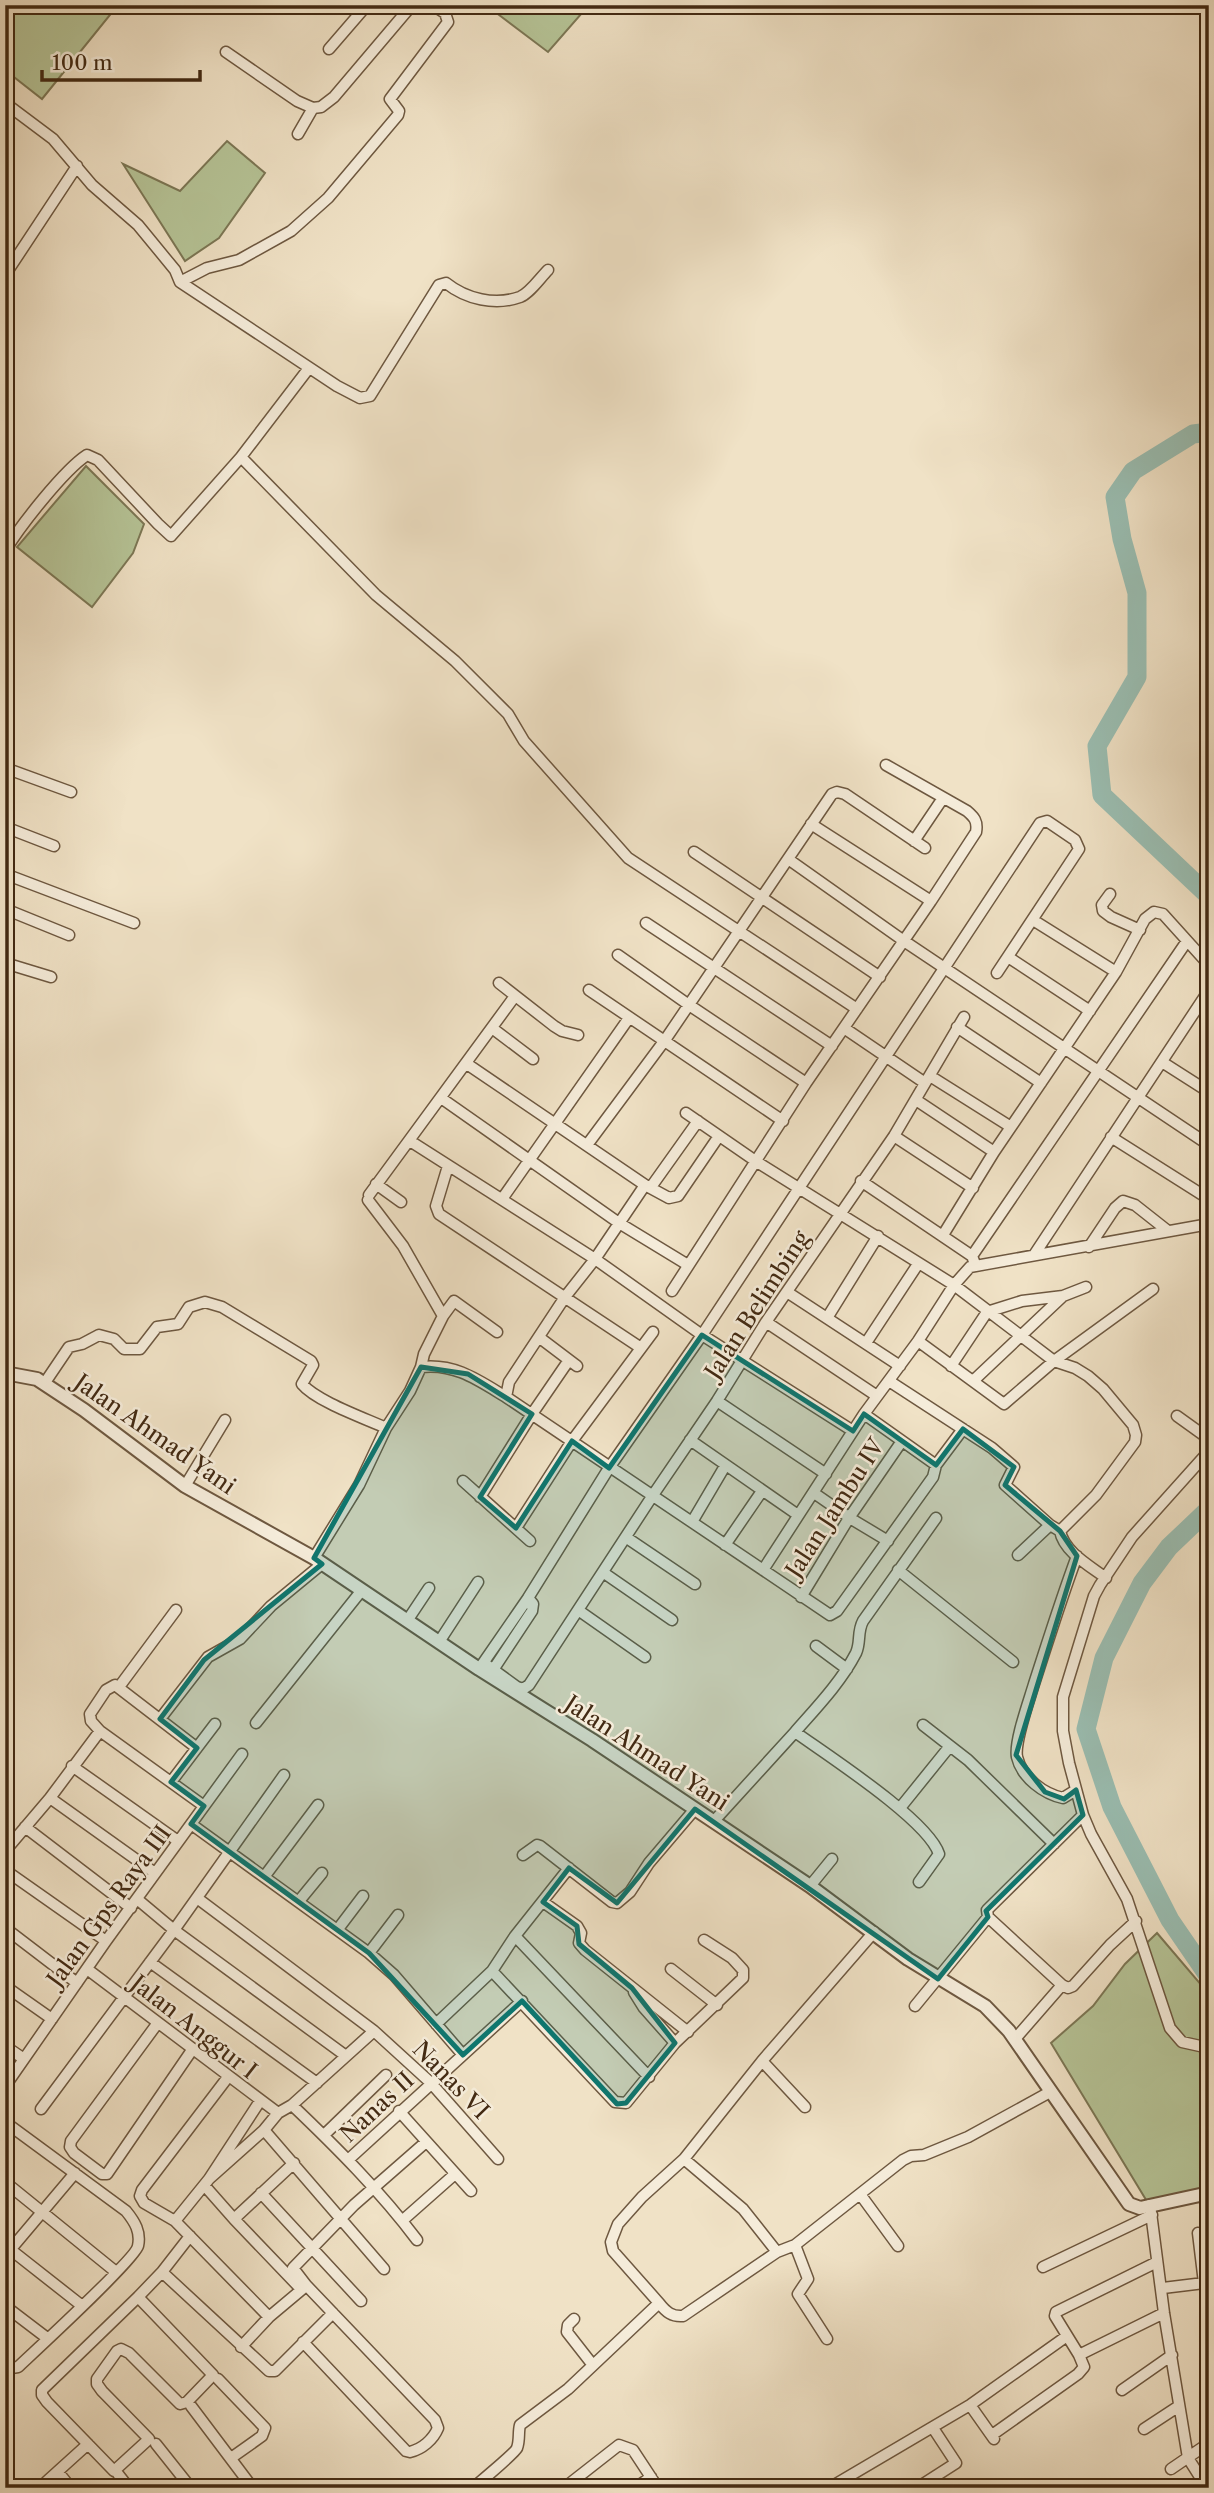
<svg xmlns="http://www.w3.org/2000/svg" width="1214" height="2493" font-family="'Libre Caslon Text',serif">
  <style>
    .green { fill: #b6c497; stroke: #7c7755; stroke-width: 2 }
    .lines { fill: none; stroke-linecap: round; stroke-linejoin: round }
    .river { stroke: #9abeb2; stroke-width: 19 }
    .minor-casing { stroke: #6e5840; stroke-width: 13 }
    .tertiary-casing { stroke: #6e5840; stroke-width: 16 }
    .minor { stroke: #f5ecda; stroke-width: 10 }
    .tertiary { stroke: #f5ecda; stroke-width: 12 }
    .marked { fill: #0f766e; fill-opacity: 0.2; stroke: #0f766e; stroke-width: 5; stroke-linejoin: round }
    .labels { text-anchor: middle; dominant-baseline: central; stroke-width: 5; stroke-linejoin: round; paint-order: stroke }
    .street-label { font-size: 23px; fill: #432a13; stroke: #f5ecda }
  </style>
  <rect width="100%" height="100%" fill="#f0e2c6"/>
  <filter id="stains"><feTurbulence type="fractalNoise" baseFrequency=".00286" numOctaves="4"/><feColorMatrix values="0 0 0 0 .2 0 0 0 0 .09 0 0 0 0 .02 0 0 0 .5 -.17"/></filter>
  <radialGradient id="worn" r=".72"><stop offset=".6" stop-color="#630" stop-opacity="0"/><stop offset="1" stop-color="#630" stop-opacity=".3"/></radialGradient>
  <path class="green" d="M5 5H118L42 99 5 70Z
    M486 5H589L548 52Z
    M227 141 265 173 219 238 185 261 123 164 180 191Z
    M86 466 144 524 133 553 92 607 17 547Z
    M1157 1933 1209 1994V2188L1151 2208 1051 2043 1093 2006 1125 1964Z"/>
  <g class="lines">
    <path class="river" d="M1209 432 1193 434 1133 471 1115 497 1122 539 1137 593V677L1097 746 1102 795 1209 896
      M1209 1509 1169 1547 1142 1583 1104 1658 1086 1729 1112 1807 1170 1920 1209 1977"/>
    <defs>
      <path id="minor" d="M329 49 367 5
        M226 52 297 101 313 108
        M5 103 53 139 92 185 138 225 175 270 180 282 337 386 360 398 370 396 439 285 446 283C466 299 495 306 520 297 530 293 540 278 548 270
        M298 134 313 108 321 107 334 97 412 5
        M5 275 77 166
        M180 282 207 268 239 260 291 231 328 198 398 115 399 111 390 99 448 22 445 13 433 5
        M241 457 309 368
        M5 551C20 526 64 470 87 455L98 460 158 524 171 536 241 457 376 595 455 661 508 714 524 741 628 858 857 1009
        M5 768 71 792
        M811 824 931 901
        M5 827 54 846
        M914 841 943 798
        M694 852 880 977
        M788 859 904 941 1209 1145
        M5 874 134 923
        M1110 894 1102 905 1103 911 1111 917 1140 930
        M5 909 69 935
        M1033 920 1116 972
        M646 923 832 1046
        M618 955 689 1005 806 1083
        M1008 957 1090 1011
        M5 963 51 977
        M499 983 554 1026 562 1031 578 1035
        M589 990 783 1121
        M957 1027 1041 1083
        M492 1028 533 1059
        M844 1028 925 1083
        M1162 1062 1209 1092
        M467 1064 645 1185 669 1198 678 1196 719 1136
        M930 1076 1011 1127
        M441 1098 619 1223 688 1265
        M916 1100 994 1152
        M686 1113 757 1162 954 1285 1054 1361 1075 1368 1088 1376 1103 1389 1133 1425 1136 1435 1135 1442 1096 1495 1060 1531C1064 1552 1090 1566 1106 1578
        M894 1136 973 1188
        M1111 1137 1209 1199
        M410 1141 595 1259 702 1335 853 1431
        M587 1145 665 1040 832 794 837 792 845 794 925 848
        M448 1166 436 1206 439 1214 641 1348
        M861 1181 972 1256
        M376 1184 401 1202
        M645 1185 595 1259 565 1297 509 1382 506 1397 830 1615 837 1611 933 1477 936 1465 963 1429
        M651 1187 698 1121
        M369 1195 515 996
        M502 1199 629 1018
        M368 1200 403 1246 443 1316 424 1354 421 1367
        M943 1235 994 1152 1116 972 1145 919 1154 912 1163 914 1209 965
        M1089 1247 1115 1208 1123 1201 1135 1205 1168 1231
        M1034 1255 1209 990
        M975 1264 972 1256 1187 941
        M672 1291 806 1083 931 901 976 832C978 821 974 817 967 811L886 765
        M787 1292 900 1366
        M443 1316 454 1301 497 1332
        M827 1318 878 1236
        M766 1322 877 1396
        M540 1338 577 1366
        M918 1341 1004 1404 1054 1361 1153 1289
        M866 1343 918 1264
        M951 1366 987 1312 1022 1301 1063 1296
        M889 1381 992 1448 1014 1467 1005 1485 1050 1525 1060 1531
        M973 1381 1063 1296 1086 1287
        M44 1384 69 1347 82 1344 99 1335 114 1339 124 1349H140L157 1327 178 1324 189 1307 205 1302 222 1307 311 1361 313 1365 302 1384C316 1401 364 1418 386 1428
        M717 1401 826 1474
        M864 1414 936 1465
        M1177 1416 1209 1439
        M690 1440 798 1515
        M1209 1451 1132 1537 1100 1585 1094 1596 1063 1697V1731L1069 1763 1083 1815 1091 1834 1127 1899 1170 2028 1182 2042 1209 2048
        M463 1481 530 1541
        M185 1486 225 1420
        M814 1493 853 1520 888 1541
        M480 1497 532 1414 569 1360
        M692 1522 725 1466
        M516 1528 572 1441 653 1332
        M627 1538 695 1584
        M725 1545 762 1491
        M1018 1555 1050 1525
        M314 1558 359 1485 386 1428 410 1391 421 1367C455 1363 478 1380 506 1397
        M763 1570 864 1414 918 1341 954 1285 970 1267 1209 1224
        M898 1570 1013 1662
        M604 1573 672 1620
        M801 1597 849 1518 902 1441
        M578 1610 645 1657
        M407 1621 429 1588
        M439 1642 478 1582
        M816 1646 847 1669
        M484 1663 517 1687 523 1689 529 1685 653 1495 717 1401 766 1322 894 1136 964 1017
        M479 1669 528 1598 609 1468 702 1335 1040 823 1047 821 1075 840 1079 849 997 973
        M493 1670 532 1611 533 1604 528 1598
        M119 1687 176 1610
        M160 1719 208 1657 240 1639 271 1606 322 1564
        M256 1723 362 1590
        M795 1732C817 1707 841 1682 856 1653 861 1642 857 1632 863 1621L936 1518
        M950 1746 968 1760 1054 1844
        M197 1748 115 1685 106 1690 90 1714 91 1721 100 1731 204 1806
        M72 1766 178 1841
        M171 1782 215 1724
        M1076 1790 1063 1798C1044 1794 1022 1778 1017 1757 1014 1742 1029 1701 1034 1684 1048 1641 1061 1599 1077 1556
        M50 1798 155 1873
        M900 1808 950 1746 923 1725
        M714 1821 795 1732C827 1755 928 1820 939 1854L919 1882
        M191 1824 369 1953 394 1975 463 2055
        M25 1827 131 1908
        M5 1851 50 1798 100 1731
        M523 1855 537 1845 540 1846 612 1902 617 1903 630 1892 649 1863 695 1809
        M5 1870 106 1941
        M264 1877 318 1805
        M810 1886 832 1859
        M197 1898 374 2031 431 2083 498 2159
        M137 1899 174 1930 346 2056
        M299 1901 322 1873
        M543 1902 577 1926 581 1933 579 1943 585 1950 688 2032
        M988 1917 1062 1985
        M5 1928 77 1983
        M338 1929 363 1896
        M515 1936 649 2077
        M369 1953 398 1915
        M150 1962 317 2083
        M87 1969 278 2113
        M671 1969 717 2005
        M492 1971 615 2102 626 2103 675 2043 743 1978V1970L732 1958 704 1940
        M5 1986 52 2019
        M634 1992 644 2008 675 2043
        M915 2006 988 1917 987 1910 1083 1815
        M157 2024 71 2141 70 2147 74 2153 102 2174H107L192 2050
        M436 2024 492 1971 515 1936 569 1868
        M1015 2039 1062 1985 1068 1988 1073 1986 1110 1945 1136 1921
        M5 2046 24 2059
        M762 2061 805 2107
        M228 2077 142 2190 140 2196 144 2203 175 2221 269 2317
        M8 2082 106 1941 242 1754
        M292 2105C336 2147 380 2191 417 2240
        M41 2109 174 1930 284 1775
        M399 2111 471 2191
        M5 2122 126 2211C135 2222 141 2232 138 2246 136 2258 35 2351 18 2367L5 2369
        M264 2130 384 2269
        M324 2135 386 2075
        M684 2159 743 2209 777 2252
        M348 2160 522 2001
        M209 2179 264 2130 278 2113 292 2105 374 2031
        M5 2182 116 2272
        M204 2185 234 2219 301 2289
        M261 2193 361 2301
        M860 2194 898 2246
        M1150 2205 1164 2313 1188 2458 1207 2488
        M234 2219 294 2163
        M403 2220 455 2174
        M175 2221 209 2179 260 2101
        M1198 2233 1204 2283
        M795 2245 808 2279 798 2294 827 2339
        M6 2246 81 2305
        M5 2256 75 2173
        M1043 2267 1152 2215
        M162 2272 269 2371H275L333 2313
        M1163 2288 1204 2283 1208 2285
        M138 2297 213 2375 187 2402 180 2404 129 2353 121 2349 117 2351 97 2379V2384L102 2391 149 2439 114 2471 47 2402 42 2395V2390L138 2297 162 2272 190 2236
        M659 2303 613 2251 611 2242 618 2224 642 2197 684 2159 762 2061 874 1932
        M5 2306 47 2338
        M574 2319 568 2325 567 2332 592 2364
        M303 2342 406 2451 410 2452C422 2449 433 2440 438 2428L435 2420 306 2285 293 2268 354 2205 426 2142
        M241 2347 269 2317 306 2286
        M1079 2355 1164 2313
        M218 2379 265 2428 262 2436 231 2458
        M1122 2390 1172 2355
        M970 2405 994 2439
        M191 2406 249 2483 251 2488
        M1144 2429 1179 2406
        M992 2435 1078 2374 1084 2367 1079 2355 1055 2316 1056 2312 1157 2262
        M156 2444 191 2488
        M1171 2469 1209 2443
        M58 2472 71 2488
        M118 2474 129 2488
        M46 2482 88 2444
        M473 2488C480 2482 515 2453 517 2448 520 2440 518 2432 520 2425L568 2389 659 2303C666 2312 672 2317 683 2316L777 2252 795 2245 903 2160 911 2156 924 2155 968 2137 1050 2092
        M564 2488 619 2445 633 2450 658 2488
        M635 2488 651 2477
        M829 2488 970 2405 1067 2336
        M917 2488 956 2463 933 2428"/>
      <path id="tertiary" d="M5 1373 37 1379 84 1410 185 1486 314 1558 479 1669 592 1740 810 1886 908 1959 985 2006 1009 2031 1129 2204 1140 2208 1209 2193"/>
    </defs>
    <use href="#minor" class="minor-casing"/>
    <use href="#tertiary" class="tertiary-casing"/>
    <use href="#minor" class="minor"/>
    <use href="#tertiary" class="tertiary"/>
  </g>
  <path class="marked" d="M702 1335 853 1431 864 1414 936 1465 963 1429 1014 1467 1005 1485 1060 1531 1077 1556 1016 1755 1045 1792 1064 1799 1076 1790 1083 1815 986 1911 988 1917 938 1979 695 1809 617 1903 569 1868 543 1902 577 1926 579 1944 632 1988 675 2043 626 2103 617 2104 522 2001 463 2055 369 1953 191 1824 204 1806 171 1782 197 1748 160 1719 204 1660 322 1564 314 1558 421 1367 468 1374 532 1414 480 1497 516 1528 572 1441 609 1468Z"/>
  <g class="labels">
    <g class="street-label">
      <text transform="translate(757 1305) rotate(-57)">Jalan Belimbing</text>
      <text transform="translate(155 1434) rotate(35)">Jalan Ahmad Yani</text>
      <text transform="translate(835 1508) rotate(-57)">Jalan Jambu IV</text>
      <text transform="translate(647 1753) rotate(33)">Jalan Ahmad Yani</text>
      <text transform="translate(109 1906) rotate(-54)">Jalan Gps Raya III</text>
      <text transform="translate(194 2027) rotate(38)">Jalan Anggur I</text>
      <text transform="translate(451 2080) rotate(46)">Nanas VI</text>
      <text transform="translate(377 2107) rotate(-43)">Nanas II</text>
    </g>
  </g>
  <rect width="1214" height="2493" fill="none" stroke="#f0e2c6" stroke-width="28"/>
  <rect x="7" y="7" width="1200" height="2479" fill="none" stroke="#432a13" stroke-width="3.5"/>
  <rect x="14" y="14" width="1186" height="2465" fill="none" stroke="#432a13" stroke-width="2"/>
  <path d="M42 70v10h158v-10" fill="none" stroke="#432a13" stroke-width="3.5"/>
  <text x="52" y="70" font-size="21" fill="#432a13" stroke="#f5ecda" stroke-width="5" paint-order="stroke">100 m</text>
  <rect width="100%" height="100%" filter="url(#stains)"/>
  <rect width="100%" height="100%" fill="url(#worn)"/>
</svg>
